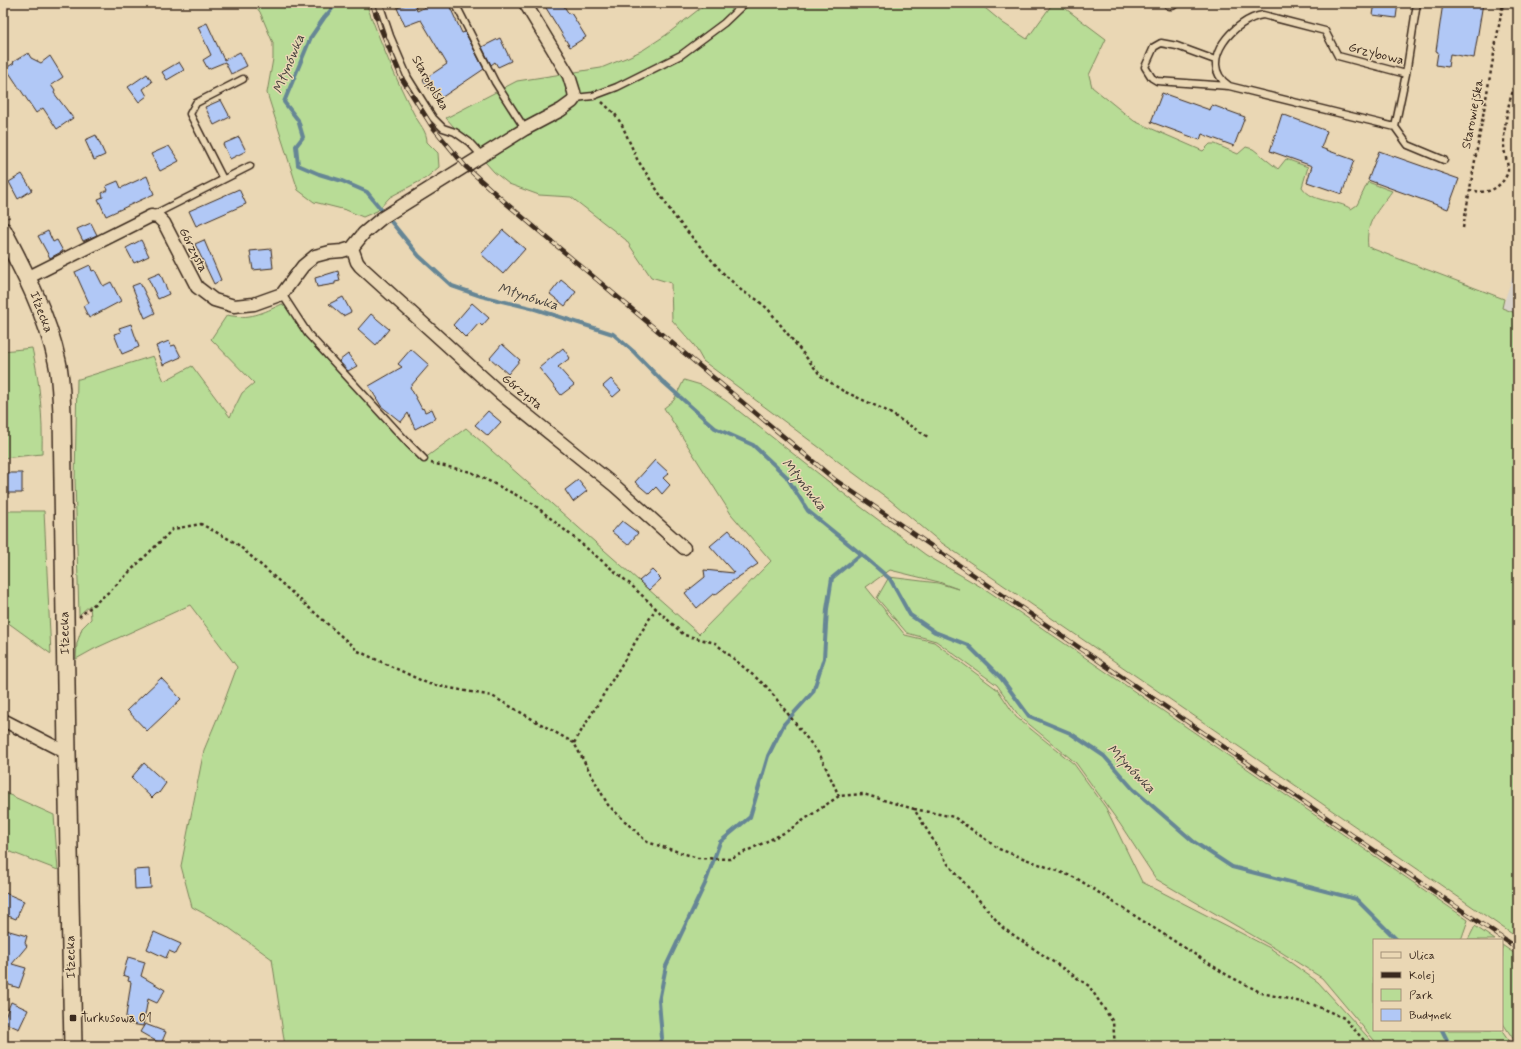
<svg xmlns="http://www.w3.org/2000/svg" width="1521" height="1049" font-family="Mynerve,sans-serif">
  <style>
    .built { fill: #d9d2c8 }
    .green { fill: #b8dc96; stroke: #7a835a }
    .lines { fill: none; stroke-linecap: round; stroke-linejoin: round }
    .stream { stroke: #668695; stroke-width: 4 }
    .building { fill: #b1c8f6; stroke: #3b2a1e }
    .lane-casing { stroke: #3b2a1e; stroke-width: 9 }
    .street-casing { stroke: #3b2a1e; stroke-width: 15 }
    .secondary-casing { stroke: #3b2a1e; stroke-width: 20 }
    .path { stroke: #3b2a1e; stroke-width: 2.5; stroke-dasharray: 3 3; stroke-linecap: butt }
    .lane { stroke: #ead7b4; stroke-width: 6 }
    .street { stroke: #ead7b4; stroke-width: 12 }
    .secondary { stroke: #ead7b4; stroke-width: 17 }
    .rail-casing { stroke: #3b2a1e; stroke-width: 4.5 }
    .rail { stroke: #ead7b4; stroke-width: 3; stroke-dasharray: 9; stroke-linecap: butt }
    .poi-dot { fill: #3b2a1e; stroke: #ead7b4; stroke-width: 1.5 }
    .labels { text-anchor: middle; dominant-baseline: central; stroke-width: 3; stroke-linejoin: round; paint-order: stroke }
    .street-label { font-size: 13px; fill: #3b2a1e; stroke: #ead7b4 }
    .poi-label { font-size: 13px; fill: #3b2a1e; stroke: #ead7b4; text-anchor: start }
    .water-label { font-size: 14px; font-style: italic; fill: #46413c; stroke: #ead7b4 }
  </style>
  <rect width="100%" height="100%" fill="#ead7b4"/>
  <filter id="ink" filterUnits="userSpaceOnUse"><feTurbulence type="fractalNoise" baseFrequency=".025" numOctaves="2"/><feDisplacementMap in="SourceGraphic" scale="8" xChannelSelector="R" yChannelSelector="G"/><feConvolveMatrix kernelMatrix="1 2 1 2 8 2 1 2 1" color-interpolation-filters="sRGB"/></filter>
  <g filter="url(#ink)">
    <path class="built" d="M1518 261V314L1502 308Z"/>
    <path class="green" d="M253 3H366C380 41 395 78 414 114 419 124 427 131 427 142L438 153 439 167 426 178 390 197 377 211 363 217 346 210 314 202 298 190 267 93 273 59V43L260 12Z
      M707 3H979L1003 23 1027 39 1053 3H1058L1106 39 1089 75 1092 87 1134 121 1203 151 1210 144H1215L1238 154 1246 147 1253 149 1278 169 1286 159 1308 167 1302 187C1313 204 1338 199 1351 209L1357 205 1368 182 1392 191C1378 211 1365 221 1368 247L1504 299 1502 308 1518 314V938L939 541 890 500 703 361 694 345 672 320 671 283 651 277 626 240 571 197 539 195 509 184 494 172 446 118 517 81 601 68 628 57 643 50 666 35Z
      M282 304 290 310 311 343 421 461 466 428 699 634 771 561 731 514 664 408 674 400 684 380 701 385 726 401 861 507 926 555 988 591 1468 920 1461 940H1374V1030H1501L1512 1046H1379L1322 978 1276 949 1156 879 1120 824 1076 763 1019 716 997 685 936 641 907 633 877 598 889 577 938 583 958 589 939 582 890 570 866 587 905 635 934 642 998 690 1016 717 1074 764 1106 808 1142 882 1270 948 1318 982 1376 1046H285L272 959 225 925 192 907 181 866 204 750 224 702 237 667 190 605 94 649 76 659 77 643 82 628 91 619 90 605 79 615 75 480 77 379H79L153 356 164 381 192 366 230 417 242 393 254 383 211 339 227 315C249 320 263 313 282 304Z
      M32 348C40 383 43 418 42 454L3 458V351Z
      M3 511H44L51 654 3 619Z
      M3 792 54 815 58 870 3 849Z
      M1475 926 1495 940H1468Z
      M1502 945 1518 956V1046L1502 1022Z"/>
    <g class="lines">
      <path class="stream" d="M337 3 324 18 311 37 284 102 298 120 303 137 296 146 298 165 319 174 342 181 367 192 419 256 452 286 481 296 535 309 613 334 634 352 661 380 715 428 753 445 786 476 808 511 861 554 890 579 910 615 935 632 968 645 1001 678 1029 716 1070 733 1104 756 1133 789 1194 842 1232 867 1356 899 1397 940
        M1442 1030 1450 1046
        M658 1046 662 1038 659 1001 666 966 705 884 720 842 750 817 768 756 784 724 813 692 824 658 827 609 832 578 861 554"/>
    </g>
    <path class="building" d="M409 3H414L417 11 434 3H448L462 33 465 32 484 69 438 100 423 80 447 64 421 20 405 26 397 8Z
      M543 3H562L569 14 571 13 586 37 570 47Z
      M1375 3H1398L1396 18 1373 15Z
      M1443 3H1483L1474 58 1450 54 1448 67 1436 65 1438 52 1436 51Z
      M207 23 224 60 240 52 247 66 231 74 225 62 208 69 203 60 211 55 198 27Z
      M500 38 511 61 498 67 495 62 491 65 482 47Z
      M28 53 31 58 41 63 50 56 63 77 51 85 55 91 54 93 73 118 57 129 43 108 36 113 6 68 14 63 13 62Z
      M179 62 184 70 167 80 162 72Z
      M147 74 152 82 143 89 147 96 139 102 128 87Z
      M1162 93 1210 110 1212 105 1245 117 1234 146 1202 134 1200 140 1151 122Z
      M221 100 230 117 214 125 205 107Z
      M1282 114 1327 131 1321 148 1354 160 1342 194 1307 182 1312 166 1270 151Z
      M96 135 105 155 94 160 85 140Z
      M239 137 246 151 230 159 223 144Z
      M169 146 179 161 160 171 151 154Z
      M1379 151 1459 179 1448 209 1368 180Z
      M22 174 32 190 18 199 9 182Z
      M147 176 154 194 106 216 98 199 103 197 102 193 108 190 106 186 118 181 121 188Z
      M239 189 246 204 196 226 189 211Z
      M91 223 97 235 83 241 77 229Z
      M503 230 525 249 503 274 481 254Z
      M48 231 53 242 57 240 63 251 50 258 38 236Z
      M141 240 149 256 134 263 126 248Z
      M204 240 221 280 214 284 195 244Z
      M271 249 273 268 253 270 250 251Z
      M90 265 92 271 95 270 103 286 111 282 121 301 89 318 83 306 89 303 75 272Z
      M338 271 340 281 335 282V284L317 287 315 278Z
      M160 273 169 294 158 299 148 278Z
      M561 280 576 292 565 306 550 294Z
      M140 283 155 313 145 318 132 286Z
      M343 297 351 312 343 316 329 304Z
      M472 303 489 318 482 326 479 323 466 338 453 325Z
      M371 314 389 329 376 345 358 329Z
      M131 324 139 347 122 354 114 334 121 332 119 328Z
      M169 341 171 346 175 345 181 357 163 365 156 346Z
      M502 344 520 360 508 374 490 358Z
      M563 348 570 358 558 367 574 385 561 395 539 368Z
      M411 349 429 365 410 387 422 409 423 408 425 412 432 409 436 418 415 429 408 413 401 422 381 406 369 386 402 367 398 364Z
      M348 354 357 366 348 371 339 361Z
      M611 379 621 390 613 397 603 386Z
      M488 411 501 422 488 436 475 425Z
      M655 460 669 473 663 478 670 485 662 494 656 487 649 494 635 482Z
      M3 473H22V493H3Z
      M578 480 587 491 573 502 565 490Z
      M622 521 638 533 628 545 612 532Z
      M729 530 758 564 731 582 715 595 713 594 697 608 685 593 705 577 704 570 734 573 710 546Z
      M652 570 661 579 649 590 639 581Z
      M161 678 181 699 147 731 127 710Z
      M144 763 166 783 159 793 156 794 152 798 131 778Z
      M150 869 151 888 135 889 134 870Z
      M3 892 24 901 16 919 3 914Z
      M6 930 27 936 25 943 27 946 12 964 26 968 19 988 3 983V940Z
      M154 932 181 944 176 954 169 951 166 958 147 949Z
      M128 957 145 962 141 976 165 990 157 1003 148 999 143 1026 125 1023 131 982 128 981 129 977 123 975Z
      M11 1002 28 1010 19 1029 3 1022Z
      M145 1024 166 1032 161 1044 140 1032Z"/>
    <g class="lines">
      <defs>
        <path id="lane" d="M379 3 390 36 408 78 433 118 443 128 455 132 469 142 482 156
          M455 3 495 82 525 129
          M1215 60 1177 46 1161 43 1154 47 1145 67 1152 78 1157 81 1229 86 1395 127 1406 74
          M1228 85C1196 62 1235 19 1263 15L1325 31 1338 56 1406 74 1417 3
          M575 98 593 96 617 87 681 55 724 23 745 3
          M1395 127 1408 145 1444 160
          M223 179 190 114 196 103 243 79
          M153 215 250 166
          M282 294 308 334 408 443 424 459"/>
        <path id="street" d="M1170 3H1172
          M352 248 357 262 360 266 501 394 615 486 684 548
          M27 278 151 216 158 217 164 223 197 287 214 300 234 306 254 304 282 294 303 266 315 256 330 252 342 251 352 248 364 233 382 218 525 129 561 110 572 102 575 98 574 92 569 76 525 3
          M3 720 67 753"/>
        <path id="secondary" d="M3 231C25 273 47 315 57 361 61 378 61 396 62 413L67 753 73 1046"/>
      </defs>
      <use href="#lane" class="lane-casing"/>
      <use href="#street" class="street-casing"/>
      <use href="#secondary" class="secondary-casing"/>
      <path class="path" d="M602 102 615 114 622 125 637 159 674 216 721 271 742 291 756 299 768 309 821 376 843 391 885 410 928 437
        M1469 190C1485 193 1492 193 1503 181 1505 178 1508 174 1508 170 1508 162 1504 154 1504 146 1503 133 1509 90 1518 83
        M3 206 9 218
        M1463 228 1503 3
        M431 463 471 472 532 503 630 584 684 635 715 643 767 687 820 755 839 796
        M79 617 111 590 173 529 201 524 236 543 358 651 429 684 492 696 574 743 608 805 647 842 698 858 730 859 786 832 839 796 863 794 914 809 948 864 1003 928 1089 986 1113 1022 1115 1046
        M574 743 656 608
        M914 809 954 817 999 849 1076 878 1227 975 1262 993 1314 1005 1344 1018 1369 1046"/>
      <use href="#lane" class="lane"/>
      <use href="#street" class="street"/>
      <use href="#secondary" class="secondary"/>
      <defs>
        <path id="rail" d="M372 3 380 27 402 79 431 125 465 166 507 204 834 479 1518 949"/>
      </defs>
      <use href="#rail" class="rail-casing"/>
      <use href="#rail" class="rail"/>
    </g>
  </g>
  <rect class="poi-dot" x="69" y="1014" width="8" height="8" rx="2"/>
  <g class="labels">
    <g class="street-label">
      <text transform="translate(1376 54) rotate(14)">Grzybowa</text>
      <text transform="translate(430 83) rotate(60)">Staropolska</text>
      <text transform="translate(1473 114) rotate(-79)">Starowiejska</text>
      <text transform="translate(193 250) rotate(63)">Górzysta</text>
      <text transform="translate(41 312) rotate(69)">Iłżecka</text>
      <text transform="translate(522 392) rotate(39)">Górzysta</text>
      <text transform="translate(65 633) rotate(-91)">Iłżecka</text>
      <text transform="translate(71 957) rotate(-91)">Iłżecka</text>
    </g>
    <g class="poi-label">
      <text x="81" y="1018">Turkusowa 01</text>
    </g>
    <g class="water-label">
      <text transform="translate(289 64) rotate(-68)">Młynówka</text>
      <text transform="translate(528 297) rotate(17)">Młynówka</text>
      <text transform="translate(804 485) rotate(51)">Młynówka</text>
      <text transform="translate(1131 769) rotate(45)">Młynówka</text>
    </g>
  </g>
  <rect width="1521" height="1049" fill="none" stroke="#ead7b4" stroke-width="16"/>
  <rect x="8" y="8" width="1505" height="1033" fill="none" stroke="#3b2a1e" stroke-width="1.5" filter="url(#ink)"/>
  <rect x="1373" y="939" width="130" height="92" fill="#ead7b4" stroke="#a49278"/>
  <rect x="1381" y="952" width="20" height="6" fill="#ead7b4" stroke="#a49278"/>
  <text x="1409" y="959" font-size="12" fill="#3b2a1e">Ulica</text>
  <rect x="1381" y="972" width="20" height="6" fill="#3b2a1e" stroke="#a49278"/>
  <text x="1409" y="979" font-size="12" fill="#3b2a1e">Kolej</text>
  <rect x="1381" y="989" width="20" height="12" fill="#b8dc96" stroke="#a49278"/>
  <text x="1409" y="999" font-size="12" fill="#3b2a1e">Park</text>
  <rect x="1381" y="1009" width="20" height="12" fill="#b1c8f6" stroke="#a49278"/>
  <text x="1409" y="1019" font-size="12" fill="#3b2a1e">Budynek</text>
</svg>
